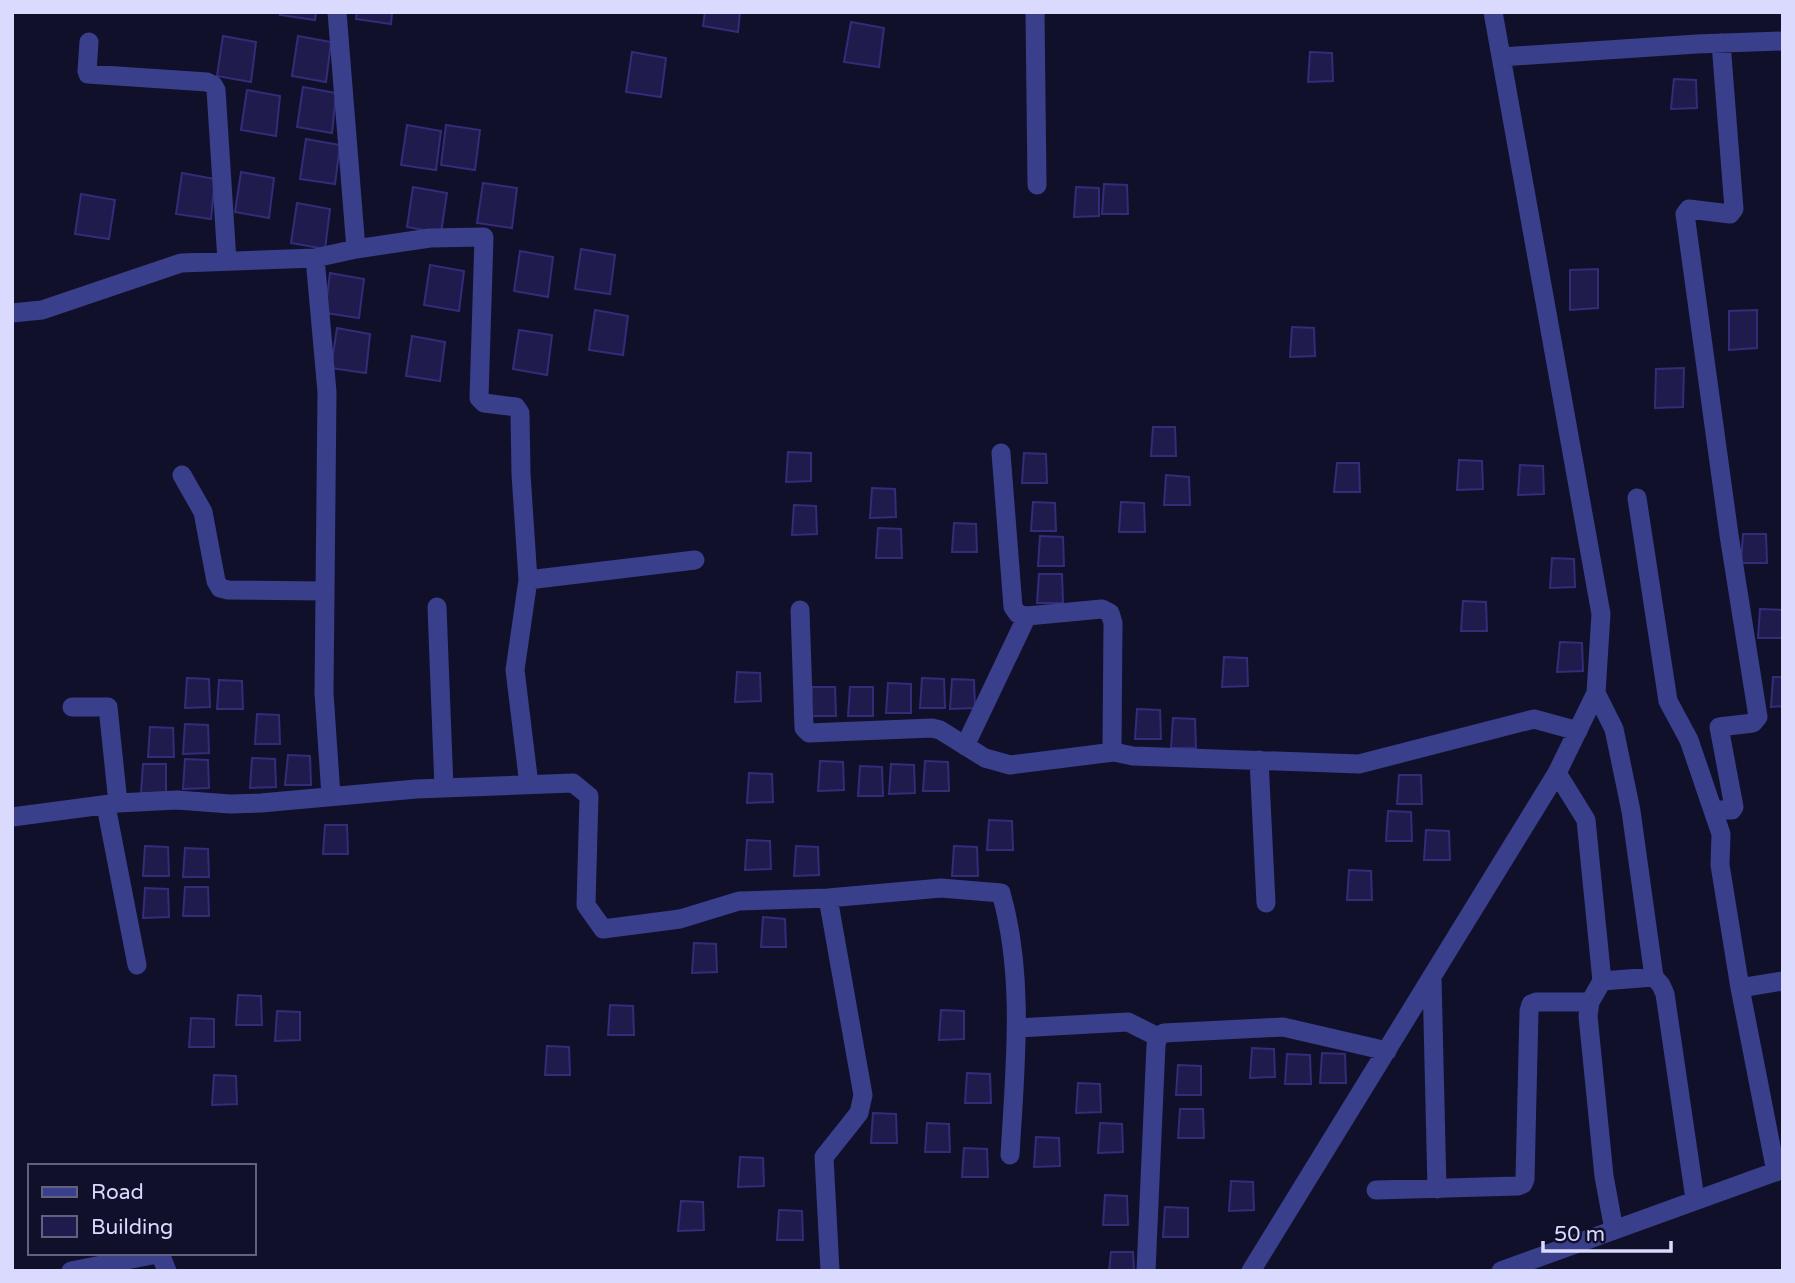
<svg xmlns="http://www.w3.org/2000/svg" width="1795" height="1283" font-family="'Varela Round',sans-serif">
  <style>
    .building { fill: #201b4d; stroke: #332c79; stroke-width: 2 }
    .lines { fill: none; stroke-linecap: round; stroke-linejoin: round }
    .minor { stroke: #393f8b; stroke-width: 19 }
  </style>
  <rect width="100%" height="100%" fill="#11102b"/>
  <path class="building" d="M281 12H316L315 20 280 15Z
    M357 12H392L391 24 356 19Z
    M705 12H740L738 32 703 26Z
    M851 22 884 28 879 67 844 62Z
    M223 36 256 42 251 82 217 76Z
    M298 36 331 42 326 82 292 76Z
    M632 52 666 58 661 97 626 92Z
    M1310 52 1332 53 1333 81 1308 82Z
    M1674 79 1696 80 1697 108 1671 109Z
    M303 87 336 93 332 133 297 127Z
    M247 90 280 96 276 136 241 130Z
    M407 125 441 131 436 170 401 165Z
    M446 125 480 130 475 170 441 165Z
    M306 139 340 145 335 184 300 179Z
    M241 172 274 178 269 218 235 212Z
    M182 173 215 179 211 219 176 214Z
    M483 183 517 188 512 228 477 223Z
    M1104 184 1127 185 1128 214H1102Z
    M413 187 447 193 441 233 407 227Z
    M1076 187 1099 188V216L1074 217Z
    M81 194 115 200 109 239 75 234Z
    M297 203 330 209 325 249 291 243Z
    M581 249 615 255 610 294 575 289Z
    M520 251 553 257 548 297 514 291Z
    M430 265 464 271 459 311 424 305Z
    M1598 269V308L1570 310V270Z
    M330 273 364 279 359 318 325 313Z
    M595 310 628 316 623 355 589 350Z
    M1757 310V348L1729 350V311Z
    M1292 327 1314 328 1315 356 1290 357Z
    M337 328 370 334 366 373 331 368Z
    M519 330 552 335 547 375 513 369Z
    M412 336 445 342 440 381 406 376Z
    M1684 368 1683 407 1655 408 1656 369Z
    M1153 427H1175L1176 456H1151Z
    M788 452 811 453V481L786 482Z
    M1024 453 1046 454 1047 483H1022Z
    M1459 460 1482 461 1483 489 1457 490Z
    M1337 463H1359L1360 492H1334Z
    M1520 465 1543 466 1544 494 1518 495Z
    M1166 475 1189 477 1190 505H1164Z
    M872 488 895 489 896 517 870 518Z
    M1033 502 1055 503 1056 531H1031Z
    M1121 502 1144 503 1145 532H1119Z
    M794 505 816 506 817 534 792 535Z
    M954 523 976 524 977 552H952Z
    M878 528 901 529 902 558H876Z
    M1743 534H1766L1767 563H1741Z
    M1040 536 1063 537 1064 566H1038Z
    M1552 558 1574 559 1575 587 1550 588Z
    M1039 574H1062L1063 603H1037Z
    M1463 601 1486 602 1487 631H1461Z
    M1760 609 1783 610V638H1758Z
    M1560 642 1582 643 1583 671 1557 672Z
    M1224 657 1247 658 1248 686 1222 687Z
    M737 672 760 673 761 701 735 702Z
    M1773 677H1783V706L1771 707Z
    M187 678 209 679 210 707 185 708Z
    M922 678 944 679 945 708H920Z
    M952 679 974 680 975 708 950 709Z
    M219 680 242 681 243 709H217Z
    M888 683 911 684V713H886Z
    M812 687H835L836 716H810Z
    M850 687H873V716H848Z
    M1137 709 1160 710 1161 739H1135Z
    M257 714 279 715 280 744H255Z
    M1173 718 1195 719 1196 748H1171Z
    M185 724 208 725 209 753 183 754Z
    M150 727 173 728 174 757H148Z
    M288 755 310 756 311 785H285Z
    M252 758 275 759 276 787 250 788Z
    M185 759 208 760 209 788 183 789Z
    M820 761 843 762 844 790 818 791Z
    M925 761 948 762 949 791H923Z
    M143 764H166V793H141Z
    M891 764 914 765 915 793 889 794Z
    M860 766 882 767 883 796H858Z
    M749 773 772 774 773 802 747 803Z
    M1399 775H1421L1422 804H1397Z
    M1388 811 1411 812 1412 841H1386Z
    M989 820 1012 821 1013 850H987Z
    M325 825H347L348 854H323Z
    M1426 830 1449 831 1450 860H1424Z
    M747 840 770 841 771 869 745 870Z
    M145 846 168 847 169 876H143Z
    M796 846 818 847 819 875 794 876Z
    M954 846 977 847 978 876H952Z
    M185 848 208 849 209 877H183Z
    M1349 870 1371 871 1372 900H1347Z
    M185 887H208L209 916H183Z
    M145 888 168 889 169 917 143 918Z
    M763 917 785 919 786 947H761Z
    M694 943 716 944 717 972 692 973Z
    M238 995 261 996 262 1025H236Z
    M610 1005 633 1006 634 1035H608Z
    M941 1010 964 1011V1039L939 1040Z
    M277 1011 300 1012V1040L275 1041Z
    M191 1018 214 1019V1047H189Z
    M547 1046 569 1047 570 1075H545Z
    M1252 1048 1274 1049 1275 1077 1250 1078Z
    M1322 1053 1345 1054 1346 1083H1320Z
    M1287 1054 1310 1055 1311 1084H1285Z
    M1178 1065 1201 1066V1095H1176Z
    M967 1073 990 1074 991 1103H965Z
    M214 1075 236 1076 237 1104 212 1105Z
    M1078 1083 1100 1084 1101 1112 1076 1113Z
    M1180 1109H1203L1204 1138H1178Z
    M873 1113 896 1114 897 1143H871Z
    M927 1123 949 1124 950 1152H925Z
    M1100 1123 1122 1124 1123 1152 1098 1153Z
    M1036 1137 1059 1138 1060 1166 1034 1167Z
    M964 1148 987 1149 988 1177H962Z
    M740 1157 763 1158 764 1186 738 1187Z
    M1231 1181 1253 1182 1254 1210 1229 1211Z
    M1105 1195 1127 1196 1128 1225H1103Z
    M681 1201 703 1202 704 1230 678 1231Z
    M1165 1207 1188 1208V1237H1163Z
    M779 1210 802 1211 803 1240H777Z
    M1111 1252H1133L1134 1271H1109Z"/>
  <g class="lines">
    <path class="minor" d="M337 12 356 249
      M1035 12 1037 185
      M89 42 87 71 88 74 207 82 213 85 216 90 227 261
      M1501 57 1697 44 1783 41
      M315 258 327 392 324 693 331 796
      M12 313 42 310 181 263 315 258 356 249 430 238 484 237 479 398 484 403 516 407 520 413 521 474 528 580 515 670 529 785
      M1001 453 1013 607 1018 614 1027 616 1102 609 1110 613 1113 623 1112 745 1114 752 1133 756 1359 764 1534 719 1578 731
      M182 475 203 512 216 581 220 588 228 590 325 591
      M1637 498 1668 701 1689 740 1721 834 1720 865 1740 988 1776 1172
      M528 580 695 560
      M437 607 444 788
      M800 610 804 728 809 733 932 728 940 730 985 758 1010 765 1114 752
      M1596 693 1614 729 1631 811 1654 977 1661 985 1665 994 1695 1199
      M72 707H108L118 803
      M965 746 1027 616
      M1259 760 1266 903
      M1557 773 1586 820 1602 981 1590 1002 1588 1016 1604 1176 1614 1230
      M106 806 137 965
      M1713 810H1732L1734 807 1719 727 1753 723 1758 717 1729 535 1685 214 1689 209 1730 214 1734 209 1721 43
      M12 817 118 803 177 800 230 804 261 803 416 789 573 783 589 796 586 905 603 929 680 919 739 901 828 898 941 888 1001 893C1025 977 1015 1068 1010 1155
      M828 898 863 1095 859 1113 824 1157 830 1271
      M1432 978 1437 1189
      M1602 981 1654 977
      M1740 988 1783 981
      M1017 1028 1128 1022 1158 1037
      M1376 1190 1518 1186 1523 1184 1525 1179 1529 1011 1531 1004 1536 1002H1590
      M71 1271 157 1254 161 1256 167 1271
      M1146 1271 1156 1045 1158 1037 1164 1033 1283 1027 1387 1051
      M1251 1271 1557 773 1596 693 1601 614 1493 12
      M1501 1271 1783 1169"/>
  </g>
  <rect width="1795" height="1283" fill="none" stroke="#dadaff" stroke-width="28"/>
  <rect x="28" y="1164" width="228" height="91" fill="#11102b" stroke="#616180" stroke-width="2"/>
  <rect x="42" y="1187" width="35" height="10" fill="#393f8b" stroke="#616180" stroke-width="2"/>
  <text x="91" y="1199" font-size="21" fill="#dadaff">Road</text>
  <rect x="42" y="1216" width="35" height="21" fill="#201b4d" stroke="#616180" stroke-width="2"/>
  <text x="91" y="1234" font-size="21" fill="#dadaff">Building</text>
  <path d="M1543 1241v10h128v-10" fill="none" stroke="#dadaff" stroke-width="3.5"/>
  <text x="1554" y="1241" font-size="21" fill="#dadaff" stroke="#11102b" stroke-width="5" paint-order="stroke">50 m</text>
</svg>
